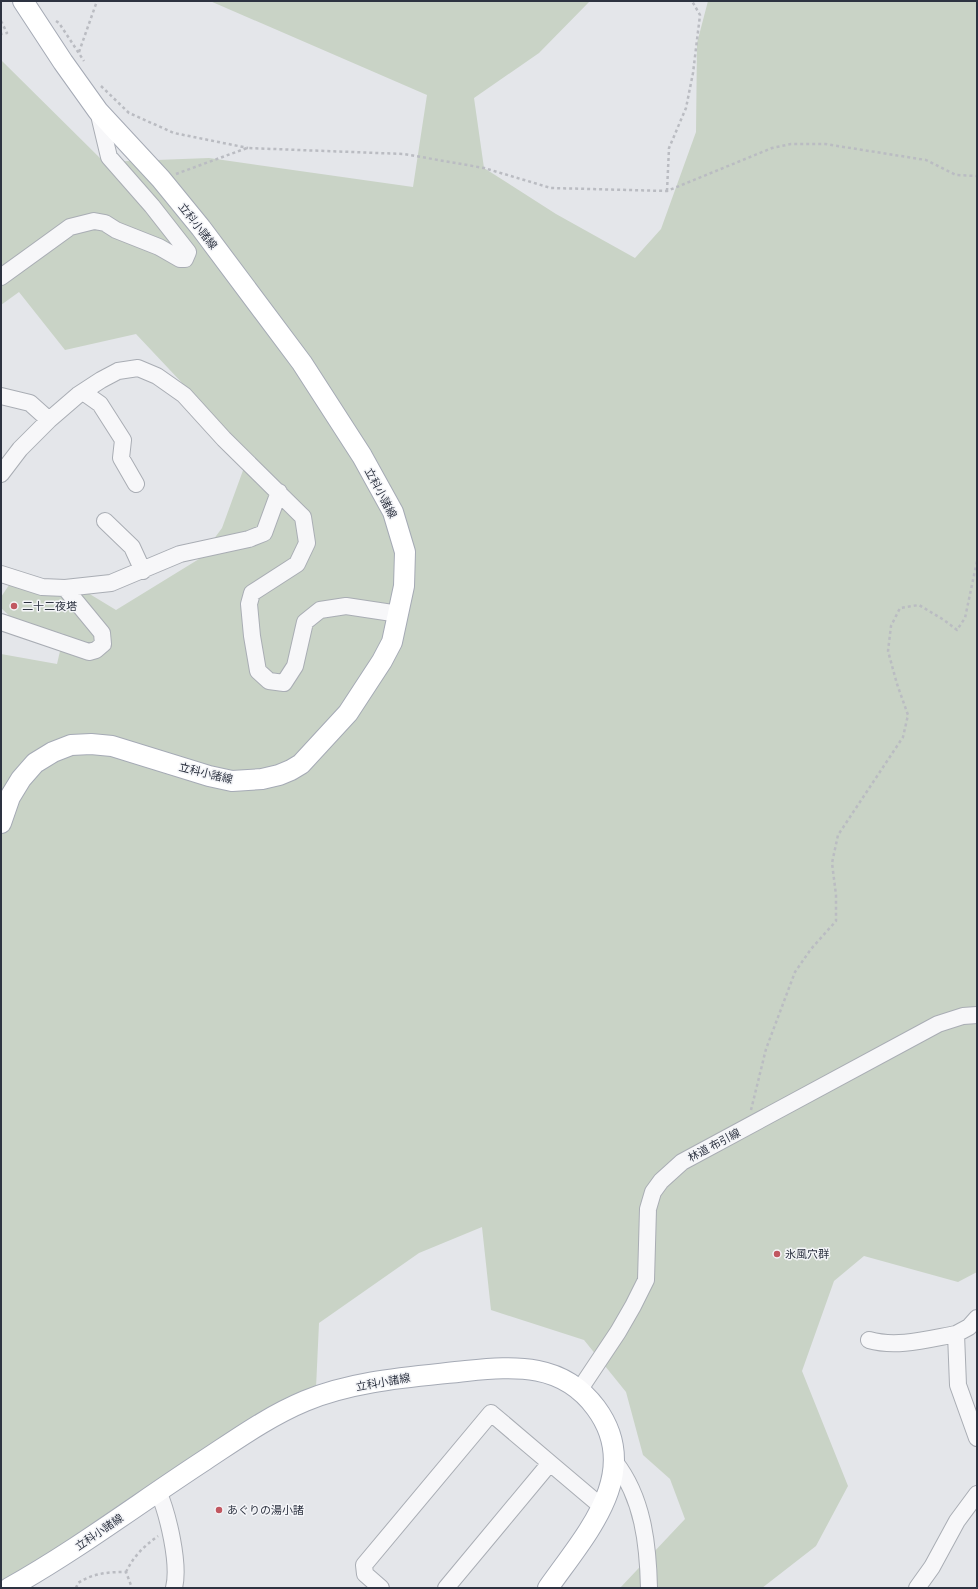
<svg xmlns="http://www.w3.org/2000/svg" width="978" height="1589" font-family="'PT Sans Narrow','Noto Sans JP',sans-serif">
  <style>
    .green { fill: #c9d3c6 }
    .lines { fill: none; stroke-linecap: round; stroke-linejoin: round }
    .minor-casing { stroke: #a9adb4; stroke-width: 18 }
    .major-casing { stroke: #a5aab5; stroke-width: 22 }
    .path { stroke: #babcc2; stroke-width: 2.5; stroke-dasharray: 3 3; stroke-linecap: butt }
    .minor { stroke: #f7f7f9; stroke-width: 16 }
    .major { stroke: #fff; stroke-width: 20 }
    .poi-dot { fill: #c15760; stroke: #f4f5f8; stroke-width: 1.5 }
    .labels { text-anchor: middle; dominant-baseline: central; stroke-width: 3; stroke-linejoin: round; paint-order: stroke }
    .street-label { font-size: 11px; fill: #2d3341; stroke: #f4f5f8 }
    .poi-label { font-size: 11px; fill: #2d3341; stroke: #f4f5f8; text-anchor: start }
  </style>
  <rect width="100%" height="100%" fill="#e4e6ea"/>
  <path class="green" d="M210 1H590L539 53 474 98 484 168 556 214 635 258 661 229 696 132 697 43 708 1H977V1272L958 1282 864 1256 834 1281 802 1371 848 1486 816 1546 762 1588H620L685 1519 670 1479 643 1455 626 1392 584 1340 491 1310 482 1227 419 1253 319 1323 316 1388 1 1584V654L57 664 64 634 15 621 1 608V597L9 585 88 593 116 610 199 559 222 528 249 454 136 334 65 350 19 292 1 305V60L104 162 209 158 413 187 427 95Z"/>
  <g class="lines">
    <defs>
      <path id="minor" d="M1 277 70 227 94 221 105 223 116 230 159 247 180 259H185L188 252 152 206 109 157 98 111
        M83 392 100 404 123 440 121 458 136 484
        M1 396 30 403 49 420
        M1 474 20 449 49 420 78 395 101 380 118 371 138 368 157 376 184 395 224 439 303 517 307 543 297 564 252 593 249 604 252 636 258 671 269 681 284 683 295 666 305 622 320 610 346 606 399 614
        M105 521 132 547 143 571
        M1 574 42 587 65 588 111 583 180 554 249 539 264 533 279 492
        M1 622 89 652 96 650 103 644 102 633 65 588
        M977 1318 969 1327 956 1334 958 1385 977 1438
        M869 1340C897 1348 928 1339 956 1334
        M580 1389 618 1332 633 1306 646 1280 648 1209 653 1192 661 1181 682 1162 938 1024 963 1016 977 1015
        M615 1462C643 1498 648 1544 649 1588
        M550 1463 602 1507
        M158 1491C168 1514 180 1564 174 1588
        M381 1588 365 1574 364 1565 491 1413 550 1463 446 1588
        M917 1588 932 1567 957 1521 977 1494"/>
      <path id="major" d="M1 823 10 797 21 779 35 763 53 752 71 745 91 744 112 746 209 776 232 781 262 779 279 775 291 770 301 764 348 713 382 661 392 642 404 586 405 552 393 512 362 456 302 363 201 228 161 179 98 111 63 62 23 1
        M9 1588C77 1550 139 1503 205 1460 237 1439 269 1416 305 1401 356 1380 413 1377 466 1371 516 1366 563 1363 596 1408 644 1473 585 1535 548 1588"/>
    </defs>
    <use href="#minor" class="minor-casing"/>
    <use href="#major" class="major-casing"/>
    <path class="path" d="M1 21 7 33 1 34
      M56 21 59 23 84 61
      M79 52 97 1
      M101 86 129 113 174 133 248 148
      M176 174 247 148 404 154 484 168 551 188 667 191 772 148 791 144H825L926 160 956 175 977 176
      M667 191 669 148 686 108 693 73 700 15 692 1
      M751 1110 766 1049 795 972 811 949 836 921V895L832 863 838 835 903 737 908 715 897 684 888 651 891 626 900 608 919 605 944 620 957 630 965 618 977 561
      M126 1572C133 1557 144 1546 158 1536
      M76 1588 78 1583C93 1573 109 1572 126 1572L132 1588"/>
    <use href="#minor" class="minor"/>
    <use href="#major" class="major"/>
  </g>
  <g class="poi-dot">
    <circle cx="14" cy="606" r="4"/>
    <circle cx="777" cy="1254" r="4"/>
    <circle cx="219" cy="1510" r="4"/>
  </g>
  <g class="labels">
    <g class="street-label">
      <text transform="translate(198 226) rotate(52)">立科小諸線</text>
      <text transform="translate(381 493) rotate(62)">立科小諸線</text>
      <text transform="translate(206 773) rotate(14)">立科小諸線</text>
      <text transform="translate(714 1145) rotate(-28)">林道 布引線</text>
      <text transform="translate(383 1382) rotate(-10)">立科小諸線</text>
      <text transform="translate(99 1532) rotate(-34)">立科小諸線</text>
    </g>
    <g class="poi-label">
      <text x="22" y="606">二十二夜塔</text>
      <text x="785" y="1254">氷風穴群</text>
      <text x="227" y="1510">あぐりの湯小諸</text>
    </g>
  </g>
  <rect width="978" height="1589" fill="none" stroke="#2d3341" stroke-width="4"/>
</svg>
